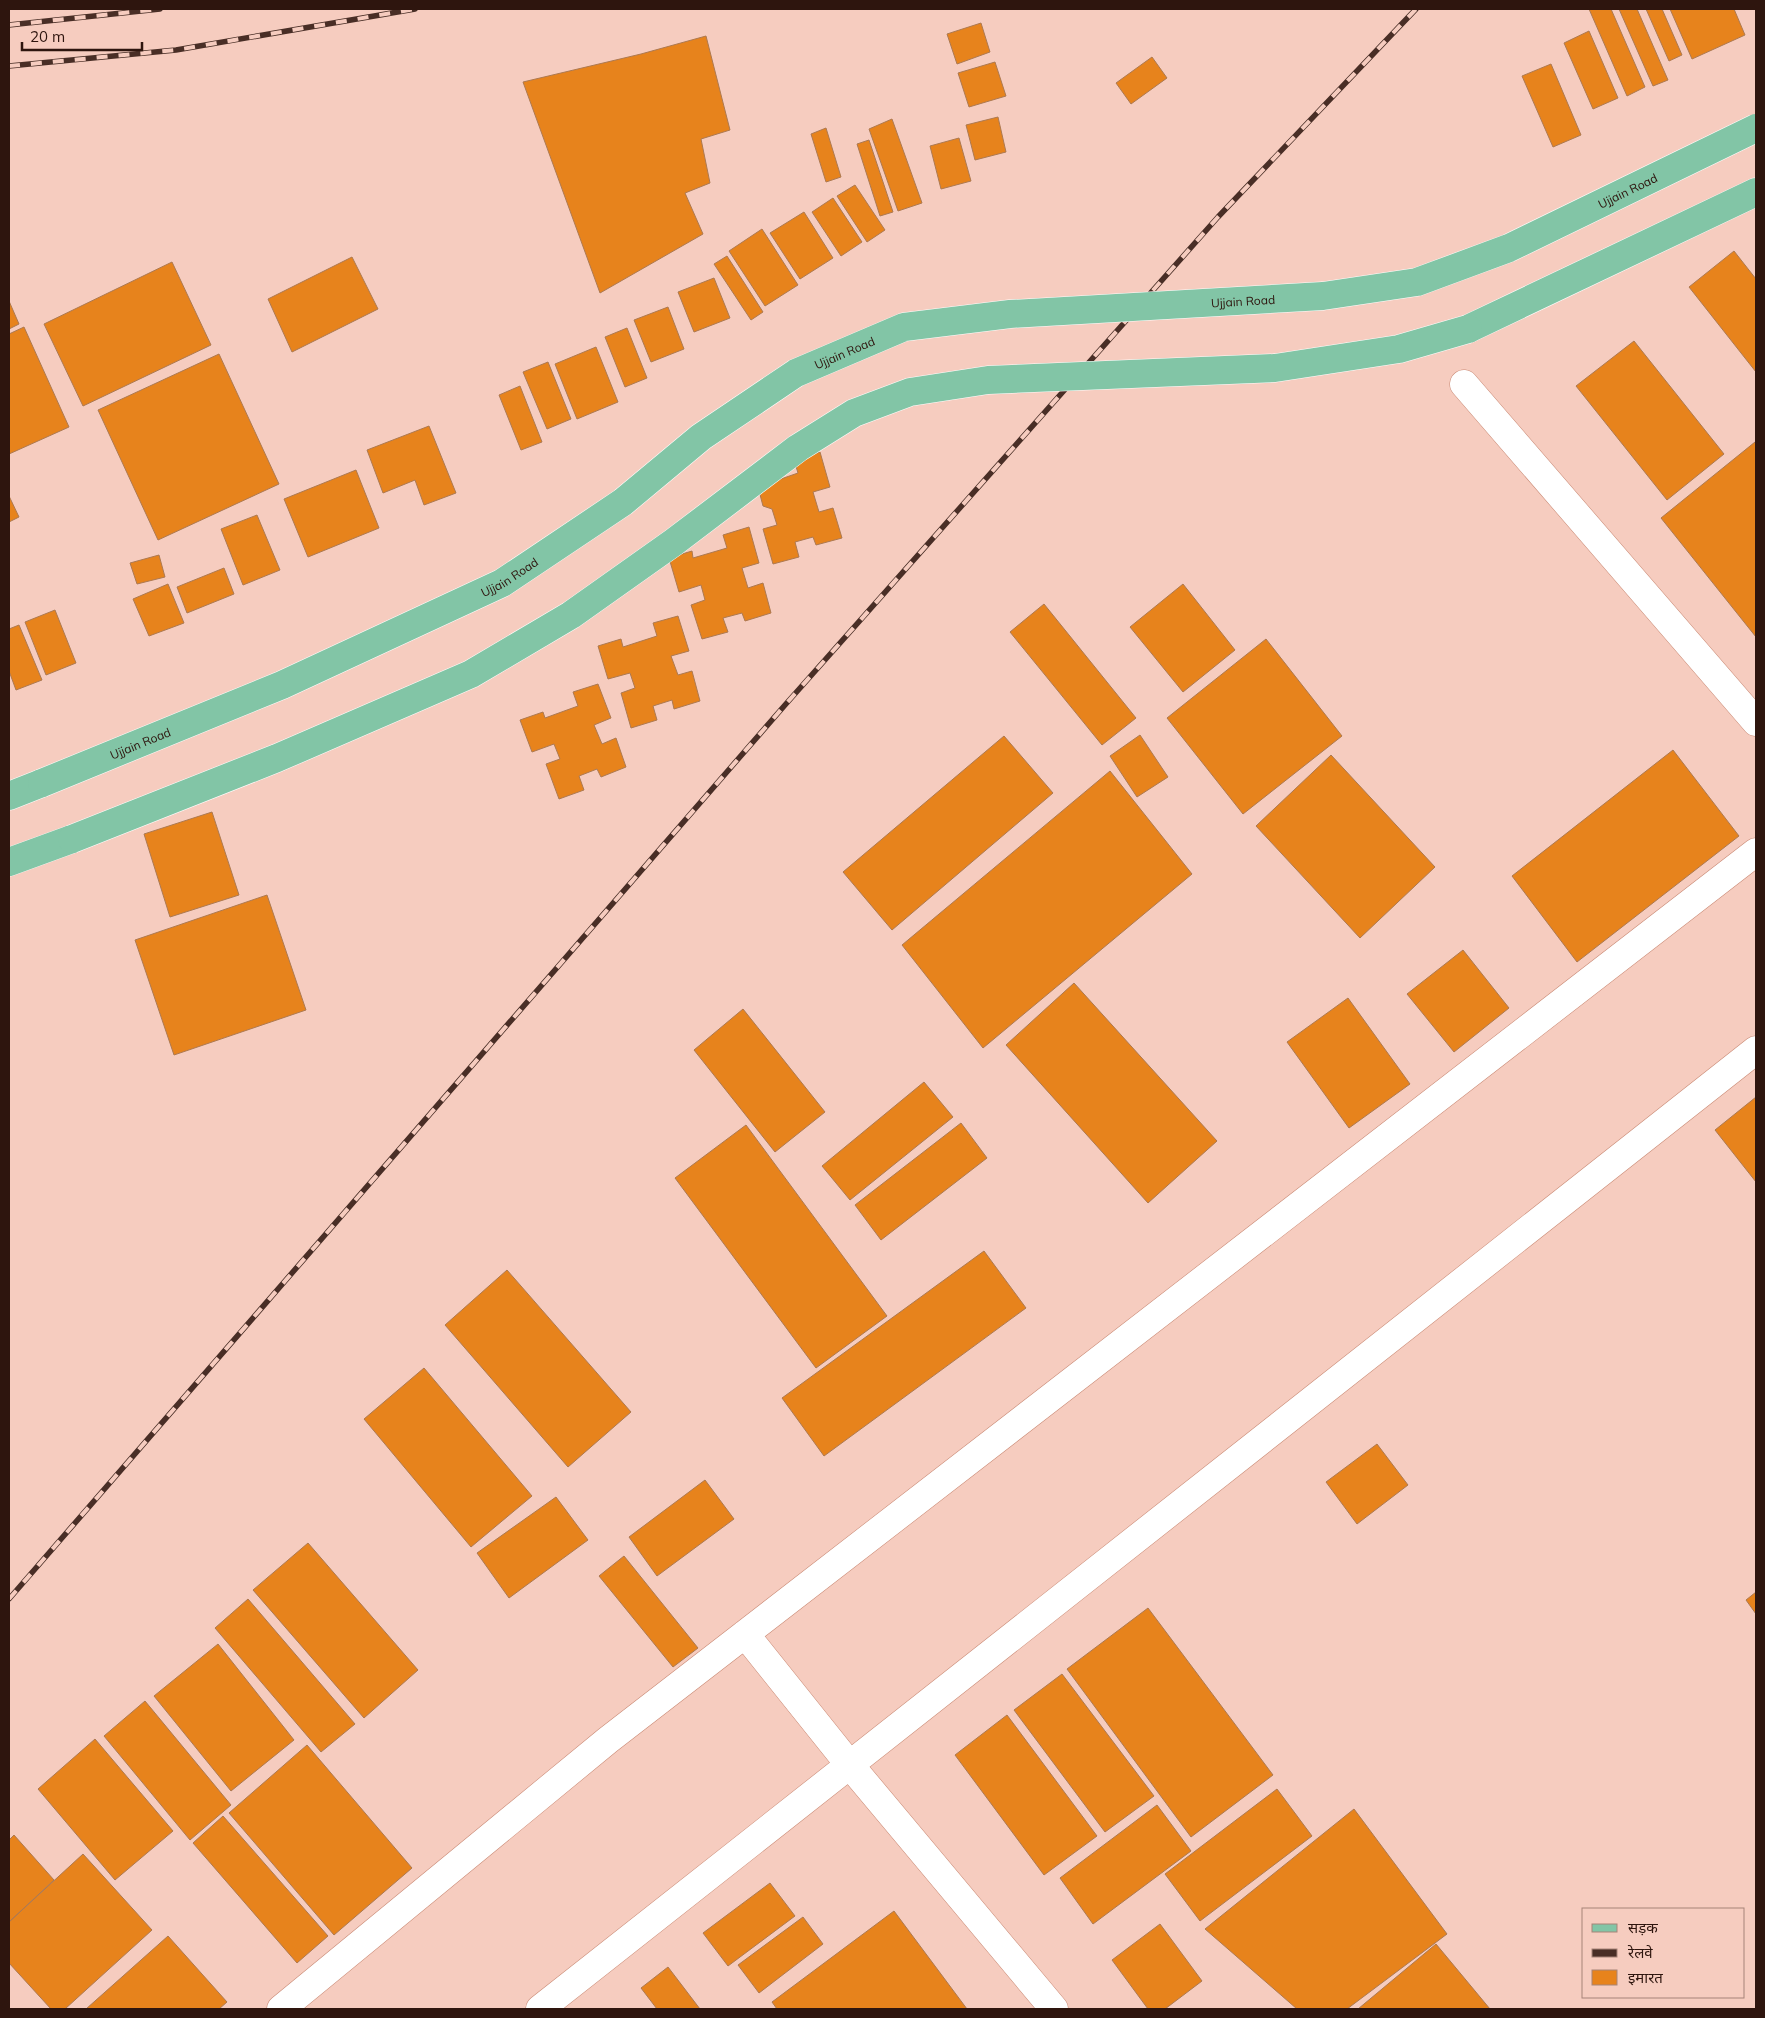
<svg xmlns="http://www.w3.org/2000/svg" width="1765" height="2018" font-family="Mulish,'Noto Sans Devanagari',sans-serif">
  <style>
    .building { fill: #e7831c; stroke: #ad7951 }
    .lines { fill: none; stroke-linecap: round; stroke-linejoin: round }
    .minor-casing { stroke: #c98974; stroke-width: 29 }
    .major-casing { stroke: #fff; stroke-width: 29 }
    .minor { stroke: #fff; stroke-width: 28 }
    .major { stroke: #82c5a6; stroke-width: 28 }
    .rail-casing { stroke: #492e26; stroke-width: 5.5 }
    .rail { stroke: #f6ccbf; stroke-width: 4; stroke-dasharray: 11; stroke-linecap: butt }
    .major-bridge-casing { stroke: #fff; stroke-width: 29; stroke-linecap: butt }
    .major-bridge { stroke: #82c5a6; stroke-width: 28 }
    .labels { text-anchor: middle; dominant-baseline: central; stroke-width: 4.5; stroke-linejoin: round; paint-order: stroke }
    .street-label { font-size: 12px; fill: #2e150e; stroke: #f6ccbf }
  </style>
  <rect width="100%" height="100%" fill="#f6ccbf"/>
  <path class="building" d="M1589 9H1611L1645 87 1627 96Z
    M1619 9H1637L1668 80 1653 86Z
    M1646 9H1662L1682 55 1669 61Z
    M1670 9H1734L1745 35 1692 59Z
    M981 23 990 52 957 64 947 34Z
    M1589 31 1618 98 1593 109 1564 43Z
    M706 36 730 130 701 139 710 183 685 193 703 234 600 293 523 82 641 54Z
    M1152 57 1167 78 1131 104 1116 83Z
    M995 62 1006 96 969 107 958 73Z
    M1551 64 1581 135 1553 147 1522 76Z
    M998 117 1006 152 975 160 966 125Z
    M892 119 922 203 898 211 869 129Z
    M826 128 841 177 826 182 811 134Z
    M959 138 971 181 941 189 930 146Z
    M869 140 893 212 880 216 857 144Z
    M855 185 885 230 867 242 837 196Z
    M833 198 862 242 841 256 812 212Z
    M804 212 833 258 800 279 770 233Z
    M762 229 798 285 765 306 729 251Z
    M1734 251 1756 279V372L1689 287Z
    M727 256 763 312 751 320 714 264Z
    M352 257 378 309 292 352 268 299Z
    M172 262 211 345 83 406 44 324Z
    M714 278 730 318 694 332 678 292Z
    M9 301 19 324 9 329Z
    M668 307 684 349 651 362 634 320Z
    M24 327 69 427 9 454V334Z
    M627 328 647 378 625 387 605 337Z
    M1634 341 1724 454 1667 500 1576 386Z
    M596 347 618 402 577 419 555 364Z
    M219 354 279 484 158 540 98 410Z
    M548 362 571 419 547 429 523 372Z
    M520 386 542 442 521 450 499 395Z
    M429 426 456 493 424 505 415 480 383 493 367 450Z
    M1755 442 1756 444V637L1661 518Z
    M820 452 830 487 813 492 819 512 833 508 842 538 816 545 813 537 795 542 799 557 773 564 763 529 777 525 772 509 763 506 758 487 798 473 794 460Z
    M356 470 379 528 308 557 284 499Z
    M9 496 19 517 9 522Z
    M257 515 280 570 243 585 221 529Z
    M749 527 759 563 742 568 748 588 763 583 771 613 745 621 742 613 723 618 728 632 702 639 691 605 705 600 701 585 679 592 669 558 692 551 693 558 727 548 723 535Z
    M159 555 165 577 137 584 130 563Z
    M224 568 234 594 187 613 177 587Z
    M168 584 184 623 149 636 133 599Z
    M1183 584 1235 650 1183 692 1130 627Z
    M1044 604 1136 718 1102 745 1010 632Z
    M55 610 76 663 46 675 25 622Z
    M678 616 689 651 671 656 678 675 692 671 700 701 674 709 672 700 653 706 657 720 631 728 621 693 635 688 630 673 608 679 598 646 621 639 623 647 657 636 653 623Z
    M19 625 42 680 16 690 9 671V629Z
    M1266 639 1342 736 1243 814 1167 718Z
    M598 684 611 718 594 725 602 744 616 738 626 767 601 777 597 769 579 776 584 790 559 799 546 764 560 759 554 744 532 752 520 720 543 712 545 718 578 706 573 692Z
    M1140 735 1168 777 1137 797 1110 756Z
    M1004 736 1053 793 892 930 843 872Z
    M1673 750 1739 836 1577 962 1512 876Z
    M1331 755 1435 867 1360 938 1256 826Z
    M1110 771 1192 874 983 1048 902 945Z
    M212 812 239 895 170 917 144 834Z
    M267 895 306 1010 174 1055 135 940Z
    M1463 950 1509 1008 1454 1052 1407 994Z
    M1074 983 1217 1141 1148 1203 1006 1045Z
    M1348 998 1410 1084 1349 1128 1287 1042Z
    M743 1009 825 1112 775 1152 694 1050Z
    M924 1082 953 1117 850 1200 822 1166Z
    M1756 1097V1182L1715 1130Z
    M961 1123 987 1158 881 1240 855 1205Z
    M746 1125 887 1316 816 1368 675 1178Z
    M984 1251 1026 1308 824 1456 782 1398Z
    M507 1270 631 1412 568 1467 445 1325Z
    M424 1368 532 1496 471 1547 364 1419Z
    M1377 1444 1408 1485 1357 1524 1326 1482Z
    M705 1480 734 1519 657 1576 629 1537Z
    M556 1497 588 1540 509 1598 477 1553Z
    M308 1543 418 1670 364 1718 253 1590Z
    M624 1556 698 1648 673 1667 599 1576Z
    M1756 1592V1614L1746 1600Z
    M248 1599 355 1724 321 1752 215 1628Z
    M1148 1608 1273 1775 1191 1837 1067 1669Z
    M218 1644 294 1740 231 1791 154 1696Z
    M1062 1674 1154 1796 1105 1832 1014 1710Z
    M145 1701 231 1805 190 1840 104 1736Z
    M1007 1715 1097 1836 1044 1875 955 1755Z
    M95 1739 173 1831 115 1880 38 1789Z
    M307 1745 412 1868 334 1935 229 1813Z
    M1277 1789 1312 1836 1200 1921 1165 1874Z
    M1157 1805 1191 1851 1093 1924 1060 1878Z
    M1354 1809 1447 1934 1347 2009H1297L1205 1929Z
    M223 1816 328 1936 297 1963 193 1843Z
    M14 1835 54 1880 9 1922V1840Z
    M83 1854 152 1930 65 2009H51L9 1963V1922Z
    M770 1883 795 1916 728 1966 703 1933Z
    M894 1911 967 2009H777L772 2002Z
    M803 1917 823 1944 759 1993 738 1965Z
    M1160 1924 1202 1981 1165 2009H1148L1112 1960Z
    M168 1936 227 2002 219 2009H86Z
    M1436 1944 1490 2009H1358Z
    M668 1967 700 2009H657L641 1988Z"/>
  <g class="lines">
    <defs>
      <path id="minor" d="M1464 384 1756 722
        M745 1634 849 1764 1054 2009
        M281 2009 608 1740 1756 852
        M540 2009 1756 1050"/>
      <path id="major" d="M1468 329 1756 192
        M9 796 42 783
        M9 862 72 839"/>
    </defs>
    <use href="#minor" class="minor-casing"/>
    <use href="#major" class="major-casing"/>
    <use href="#minor" class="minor"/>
    <use href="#major" class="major"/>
    <defs>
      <path id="rail" d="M9 25 160 9
        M9 66 176 50 415 9
        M9 1599 785 705 1218 217 1416 9"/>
    </defs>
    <use href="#rail" class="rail-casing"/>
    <use href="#rail" class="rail"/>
    <defs>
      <g id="major-bridge">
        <path id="s1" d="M42 783 282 685 502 583 623 502 701 437 796 373 904 327 1010 314 1323 296 1417 282 1509 248 1756 128"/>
        <path d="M72 839 277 758 471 674 571 615 674 542 798 448 854 413 910 392 988 380 1275 368 1399 349 1468 329"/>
      </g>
    </defs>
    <use href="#major-bridge" class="major-bridge-casing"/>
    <use href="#major-bridge" class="major-bridge"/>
  </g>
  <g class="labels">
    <g class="street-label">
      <text stroke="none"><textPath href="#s1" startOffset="1726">Ujjain Road</textPath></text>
      <text stroke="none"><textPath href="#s1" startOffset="1321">Ujjain Road</textPath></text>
      <text stroke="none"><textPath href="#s1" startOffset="916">Ujjain Road</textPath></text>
      <text stroke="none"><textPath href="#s1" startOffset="511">Ujjain Road</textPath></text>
      <text stroke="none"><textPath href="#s1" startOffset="106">Ujjain Road</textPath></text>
    </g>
  </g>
  <rect width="1765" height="2018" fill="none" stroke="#2e150e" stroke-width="20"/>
  <rect x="1582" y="1908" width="162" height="90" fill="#f6ccbf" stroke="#a68378"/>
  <rect x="1592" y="1924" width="25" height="8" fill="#82c5a6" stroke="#a68378"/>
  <text x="1628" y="1933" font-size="15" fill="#2e150e">सड़क</text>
  <rect x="1592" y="1949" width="25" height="8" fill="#492e26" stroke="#a68378"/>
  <text x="1628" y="1958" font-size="15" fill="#2e150e">रेलवे</text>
  <rect x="1592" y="1970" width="25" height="15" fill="#e7831c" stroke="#a68378"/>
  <text x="1628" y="1983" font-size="15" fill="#2e150e">इमारत</text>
  <path d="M22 42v8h120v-8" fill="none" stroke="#2e150e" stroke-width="2.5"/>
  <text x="30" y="42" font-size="15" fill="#2e150e" stroke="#f6ccbf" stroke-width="4" paint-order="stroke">20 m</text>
</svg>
